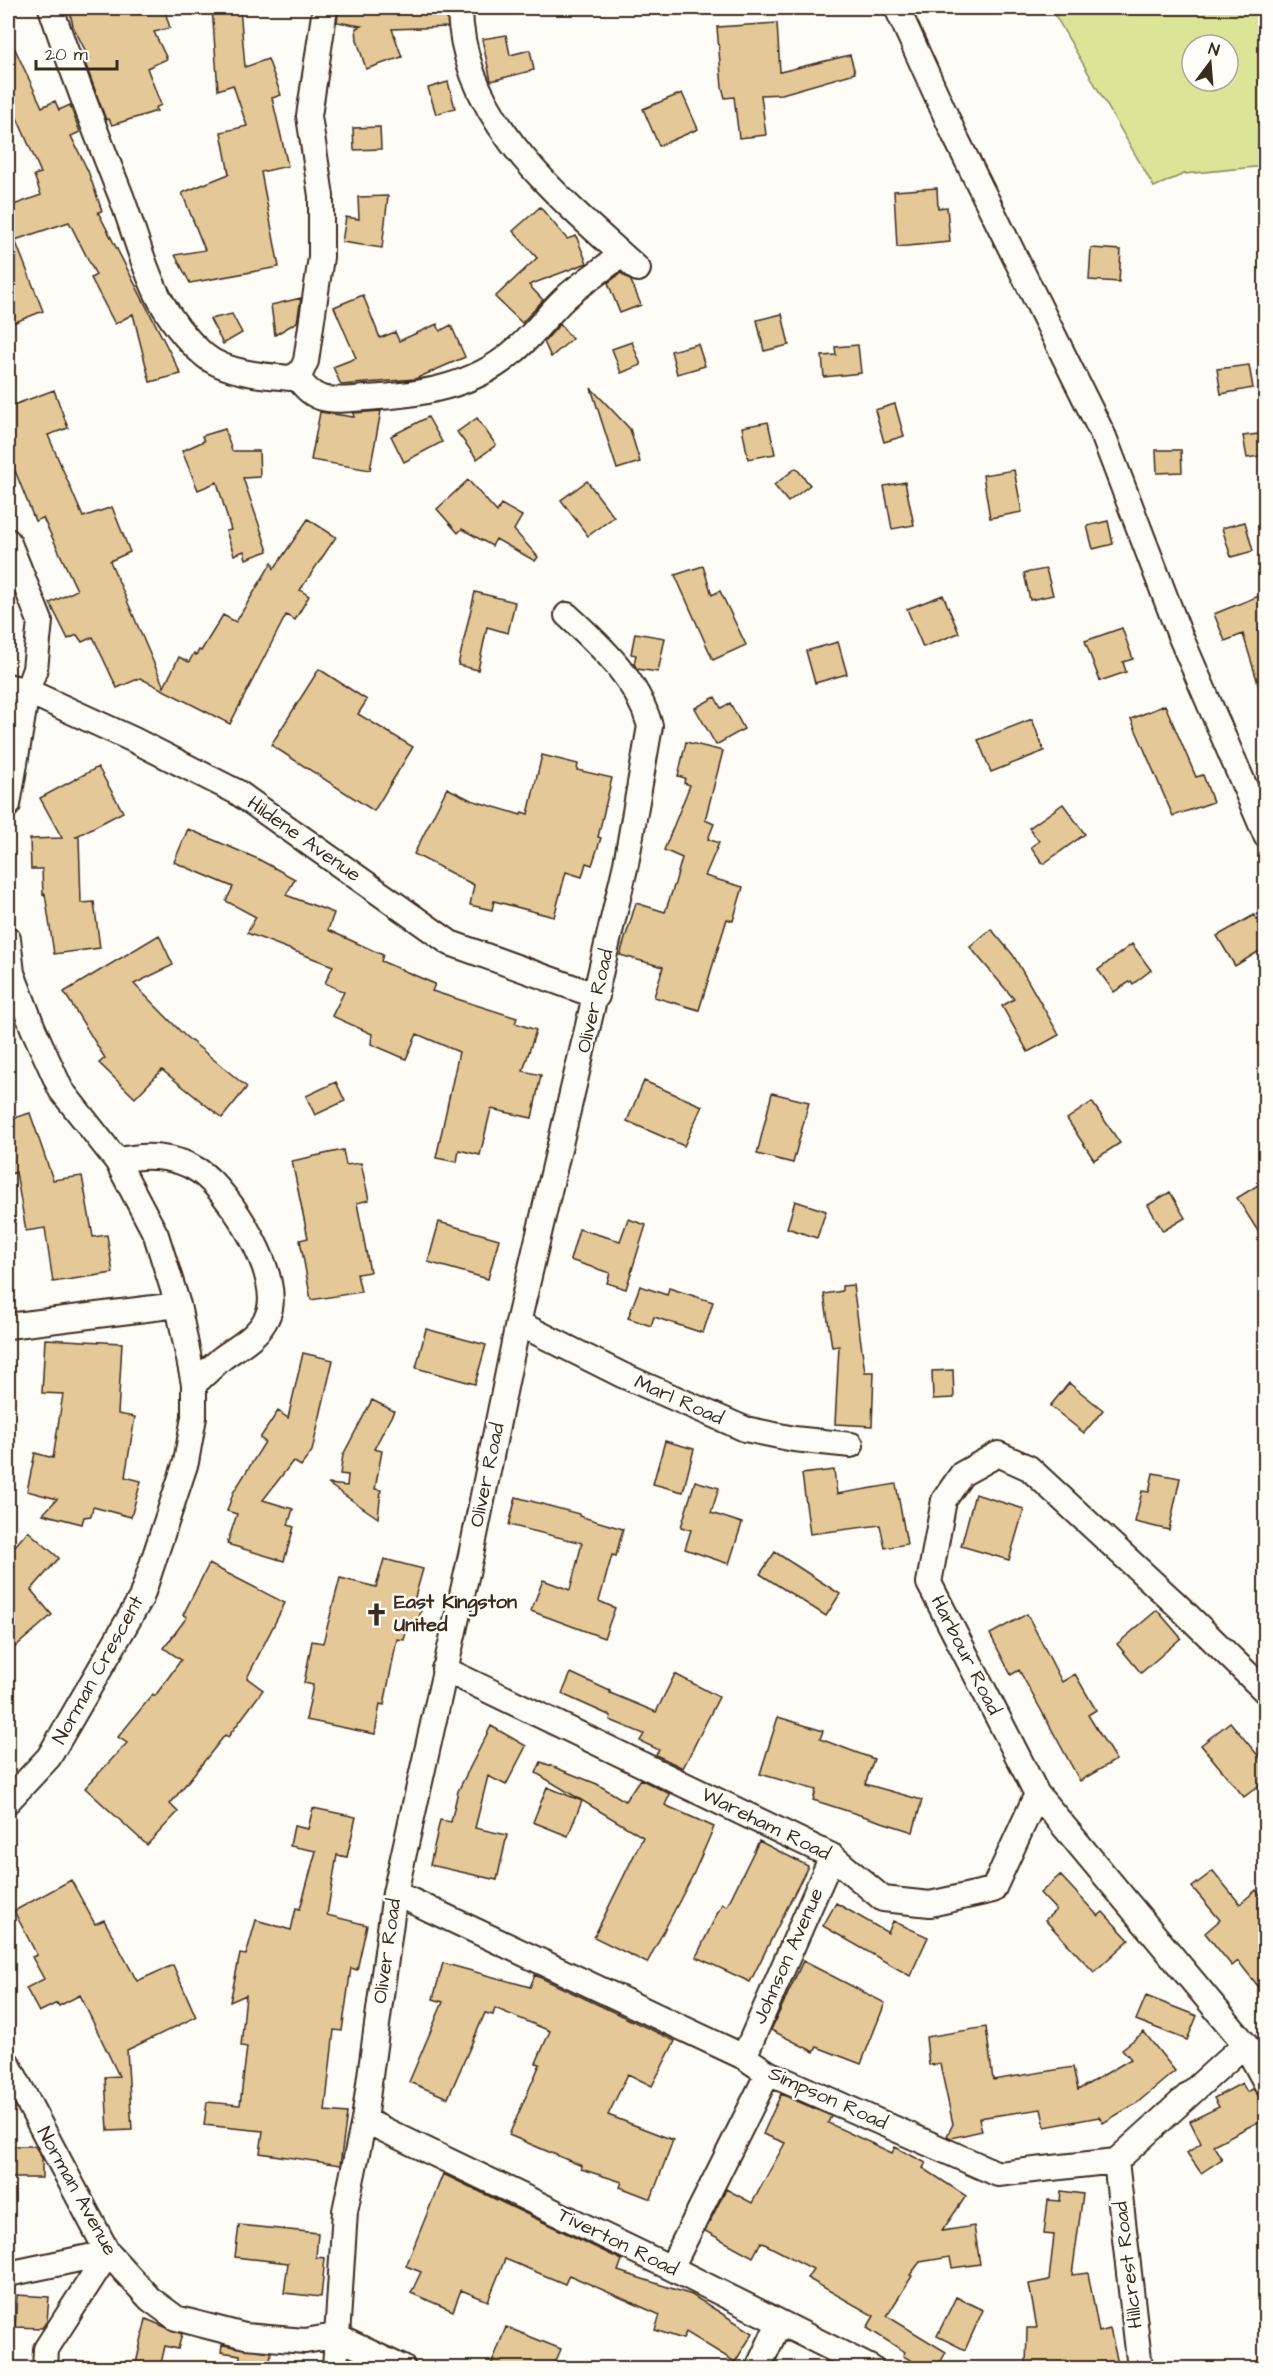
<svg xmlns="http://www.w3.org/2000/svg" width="1273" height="2376" font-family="'Architects Daughter',sans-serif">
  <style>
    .green { fill: #dae598; stroke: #8a885b; stroke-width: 1.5; fill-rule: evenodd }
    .building { fill: #e4c898; stroke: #3b2a1e; stroke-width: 1.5 }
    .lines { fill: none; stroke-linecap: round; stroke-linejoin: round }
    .street-casing { stroke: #3b2a1e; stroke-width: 28 }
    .street { stroke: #fdfcf7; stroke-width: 24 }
    .labels { text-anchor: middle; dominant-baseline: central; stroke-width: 5; stroke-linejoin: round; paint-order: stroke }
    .street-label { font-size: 20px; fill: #3b2a1e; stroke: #fdfcf7 }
    .poi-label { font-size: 20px; font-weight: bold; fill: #3b2a1e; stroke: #fdfcf7; text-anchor: start }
  </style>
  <rect width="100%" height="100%" fill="#fdfcf7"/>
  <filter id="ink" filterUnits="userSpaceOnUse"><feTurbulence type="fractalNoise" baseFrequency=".0167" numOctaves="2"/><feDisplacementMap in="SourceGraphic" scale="12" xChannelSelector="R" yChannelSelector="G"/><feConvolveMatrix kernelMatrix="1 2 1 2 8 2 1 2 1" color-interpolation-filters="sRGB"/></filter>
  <g filter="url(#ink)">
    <path class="green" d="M1051 8H1265V166L1184 174 1154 187ZM1192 45H1228V81H1192Z"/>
    <path class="building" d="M69 8H164L170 28 154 32 167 59 147 68 161 105 155 108 157 111 112 125 109 119 106 120 84 60 89 58 73 26Z
      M212 8H240L245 67 268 59 281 95 272 98 288 166 261 172 279 267 190 283 175 255 205 250 182 193 229 174 221 132 247 126 233 85 218 90Z
      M339 8H446L448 27 392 29 402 57 366 69 357 40 356 28 361 26 337 22Z
      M777 23 780 72 850 55 855 73 782 94 761 95 766 135 739 138 734 97 725 98 722 87 717 27Z
      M8 34 42 107 55 101 59 110 70 105 80 132 71 136 88 171 102 211 98 212 181 374 150 382 133 314 115 324 91 278 96 275 69 222 15 240 43 311 8 325V207L41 195 34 175 41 173 8 97Z
      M506 35 510 55 530 50 534 70 491 81 482 39Z
      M448 82 455 108 436 114 428 88Z
      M682 93 698 129 659 146 643 109Z
      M380 127 381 149 354 150 353 128Z
      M937 188 938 208 947 207 950 242 897 247 894 191Z
      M388 196 382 248 342 242 346 217 359 219 358 197Z
      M540 207 567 239 576 236 587 263 529 285 543 300 522 323 495 297 537 258 513 231Z
      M1091 248 1121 250 1119 282 1089 280Z
      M621 273 631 281 641 305 620 313 608 283Z
      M363 295 380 338 395 332 399 341 437 324 440 331 451 325 465 357 415 379 341 385 333 367 356 358 334 307Z
      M301 298 297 322 275 335 271 305Z
      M232 314 242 333 223 344 210 319Z
      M782 314 789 345 764 351 757 320Z
      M560 324 572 339 551 357 544 342Z
      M632 342 641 365 621 373 612 349Z
      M698 344 705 366 677 374 671 351Z
      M858 345 861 373 824 377 822 356 836 355 835 347Z
      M1249 365 1253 388 1221 394 1217 369Z
      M591 388 630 429 640 462 617 469Z
      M54 390 68 428 48 435 83 517 112 507 130 552 110 561 164 687 179 657 189 662 194 653 196 655 199 650 201 651 223 615 236 622 272 562 274 569 308 519 336 537 300 590 309 596 295 620 286 615 230 724 140 678 117 688 93 637 82 642 77 635 68 639 50 603 77 590 43 518 35 521 8 453V407Z
      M895 404 904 436 884 442 875 410Z
      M381 411 370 470 311 460 320 412 354 417 353 413Z
      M428 417 442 442 404 462 391 436Z
      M477 418 496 445 477 459 457 432Z
      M768 422 775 454 748 459 742 427Z
      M225 429 232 451H259L260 477 243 478 268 551 246 559 244 551 234 555 226 531 231 530 217 482 198 490 182 451 204 441 202 436Z
      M1266 433V455L1247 458 1243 436Z
      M1156 450H1181L1182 472 1157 473Z
      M796 468 810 485 788 502 774 485Z
      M1014 470 1022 512 990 518 983 475Z
      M468 480 497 512 501 504 522 516 514 530 538 557 535 561 496 539 492 546 462 529 458 533 437 509Z
      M587 481 614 517 588 536 561 500Z
      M905 482 914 525 892 529 884 486Z
      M1108 521 1113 544 1093 549 1087 526Z
      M1245 522 1253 551 1231 557 1222 528Z
      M703 566 712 595 720 591 746 645 713 660 675 575Z
      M1046 569 1053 595 1030 600 1024 573Z
      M475 592 515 602 508 633 487 627 478 670 458 665Z
      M1266 593V690H1260L1243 634 1225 641 1214 614Z
      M943 595 959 633 923 647 907 609Z
      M1122 628 1133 659 1123 662 1126 672 1100 681 1085 641Z
      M635 633 665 638 658 672 637 669 634 664 636 655 631 654Z
      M838 642 847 674 815 683 806 651Z
      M319 669 367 700 358 714 413 747 374 811 271 745Z
      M715 697 721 708 730 703 744 729 716 745 695 708Z
      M1165 705 1196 777 1203 775 1213 802 1173 816 1131 719Z
      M1032 719 1044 751 991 772 978 740Z
      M686 742 723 751 705 820 714 824 708 839 719 843 705 876 743 887 733 921 727 919 699 1010 654 997 663 967 620 955 636 903 665 912 675 883 682 858 664 850 690 785 684 783 685 778 678 776Z
      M542 755 578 764 577 770 612 778 598 837 601 838 592 865 586 863 582 877 566 872 554 917 494 901 492 910 470 905 474 885 414 854 447 788 471 800 521 815 522 812 528 814Z
      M98 767 123 812 75 837H79L81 903 94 902 100 948 54 954 45 894 43 895 42 869H31L30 839 62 838 40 798Z
      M1063 804 1085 834 1043 864 1031 847 1039 841 1029 828Z
      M188 829 258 859 295 879 286 895 334 913 328 930 383 955 381 961 435 984 432 991 517 1018 515 1023 536 1030 523 1071 541 1075 532 1118 491 1109 480 1155 459 1150 457 1162 436 1158 459 1052 417 1034 406 1059 371 1044 372 1034 332 1016 344 992 325 983 333 966 247 933 256 917 226 901 233 887 174 862Z
      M1254 915 1266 934V947L1235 966 1217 936Z
      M991 929 1013 955 1059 1035 1028 1052 1002 1006 1014 999 970 947Z
      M159 935 173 965 134 984 184 1035 247 1087 222 1118 162 1070 135 1098 99 1063 105 1058 64 992Z
      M1132 944 1151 970 1133 984 1131 981 1114 992 1098 970Z
      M644 1081 702 1106 684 1146 627 1121Z
      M336 1082 345 1101 315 1115 306 1096Z
      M772 1093 809 1102 793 1163 757 1154Z
      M1092 1102 1120 1143 1094 1160 1067 1119Z
      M30 1113 53 1180 82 1176 93 1237 107 1235 113 1273 53 1282 45 1228 26 1231 16 1172 8 1175V1120Z
      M343 1150 346 1165 361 1163 369 1200 357 1203 370 1272 357 1274 361 1292 311 1300 300 1240 308 1238 292 1161Z
      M1266 1180V1244L1237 1198Z
      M1170 1192 1185 1218 1163 1231 1148 1205Z
      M795 1201 826 1211 817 1238 787 1228Z
      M628 1219 646 1225 626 1289 607 1283 610 1273 570 1260 579 1229 620 1241Z
      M439 1222 499 1239 488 1279 428 1262Z
      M853 1285 865 1372H874L872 1426 835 1424 839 1346 832 1347 824 1294 842 1291V1286Z
      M640 1286 667 1295 669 1288 713 1302 703 1333 654 1317 651 1326 628 1318Z
      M426 1329 486 1345 475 1384 416 1368Z
      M45 1339 122 1343 118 1414 135 1417 125 1477 141 1481 131 1517 93 1507 91 1516 84 1517 82 1524 43 1514 57 1499 27 1491 35 1453 53 1458 63 1394 42 1393Z
      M303 1353 333 1360 312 1451 301 1466 293 1461 263 1500 293 1509 288 1525 294 1527 284 1561 227 1544 237 1514 227 1511 233 1493 265 1442 260 1438 278 1411 288 1418Z
      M953 1370 954 1398 933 1399 932 1371Z
      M1069 1383 1103 1410 1084 1433 1050 1406Z
      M372 1400 394 1411 374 1449 382 1451 375 1489 381 1490 378 1518 328 1484 347 1486 348 1475 340 1474 343 1455Z
      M665 1441 694 1449 683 1492 653 1484Z
      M834 1470 837 1494 896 1484 907 1544 885 1548 880 1525 810 1534 802 1474Z
      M1153 1473 1180 1478 1169 1530 1135 1522 1142 1491 1149 1492Z
      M695 1481 719 1488 711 1513 742 1523 729 1564 685 1549 691 1530 681 1527Z
      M975 1494 1024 1509 1009 1560 961 1546Z
      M516 1497 579 1514V1516L623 1529 616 1556 612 1555 599 1601 615 1608 604 1638 531 1611 543 1580 570 1590 582 1543 509 1525Z
      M28 1531 59 1558 31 1590 52 1615 8 1653V1554Z
      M775 1552 840 1594 826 1616 760 1574Z
      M384 1559 423 1569 413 1604 422 1606 416 1631 407 1629 404 1640 397 1639 384 1705 380 1704 375 1734 306 1720 313 1685 304 1683 312 1641 323 1643 340 1578 376 1587Z
      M209 1564 285 1603 247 1678 263 1690 228 1737 225 1735 170 1804 178 1812 147 1845 85 1788 127 1743 118 1737 153 1694 155 1696 181 1660 164 1648 187 1617 183 1615Z
      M1157 1610 1181 1638 1141 1673 1117 1644Z
      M1027 1614 1062 1682 1075 1674 1096 1710 1088 1715 1116 1760 1080 1781 1019 1670 1011 1675 990 1634Z
      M571 1673 610 1691V1693L656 1712 675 1674 719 1697 683 1768 656 1755 659 1750 640 1741 644 1734 610 1720 611 1716 562 1694Z
      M778 1717 823 1731 820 1739 874 1759 865 1784 922 1800 913 1832 813 1800 816 1790 760 1774Z
      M1230 1722 1266 1765V1780L1244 1797 1201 1745Z
      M491 1726 526 1746 506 1785 488 1776 475 1828 507 1835 497 1880 430 1865 440 1820 451 1822 458 1791Z
      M541 1762 597 1784 625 1801 640 1779 670 1794 665 1805 714 1827 693 1875 647 1963 594 1937 643 1837 536 1773Z
      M547 1787 582 1801 568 1836 533 1822Z
      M313 1808 356 1817 347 1857 337 1855 327 1915 367 1925 357 1970 351 1968 342 2031 334 2030 325 2111 347 2113 340 2165 260 2153 263 2131 204 2125 207 2102 240 2105 247 2047 241 2046 246 1995 230 2002 240 1954 246 1955 256 1920 291 1930 296 1908 300 1909 316 1851 290 1846 294 1826 308 1829Z
      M759 1841 808 1866 750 1982 696 1957 722 1904 727 1906Z
      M1213 1871 1240 1904 1256 1890 1266 1901V1996L1238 1961 1232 1966 1205 1933 1220 1920 1192 1887Z
      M1060 1875 1098 1916 1103 1912 1129 1940 1094 1972 1045 1920 1056 1910 1040 1893Z
      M71 1880 95 1924 104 1920 137 1981 173 1965 196 2017 127 2050 132 2130 108 2131 105 2077 119 2076 80 1995 59 2006 57 2003 39 2012 26 1988 44 1979 32 1957 37 1955 14 1911Z
      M836 1903 888 1933 893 1921 928 1937 910 1976 823 1926Z
      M803 1961 885 2003 861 2064 817 2047 814 2052 771 2030Z
      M443 1963 530 1987 535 1975 675 2041 652 2086 628 2074 608 2115 673 2140 651 2199 620 2187 622 2182 581 2169 582 2166 509 2135 540 2064 536 2063 550 2031 495 2008 493 2015 485 2013 448 2098 409 2082 443 2002 433 1999Z
      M1146 1996 1197 2016 1187 2040 1136 2020Z
      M986 2027 993 2080 1073 2067 1078 2090 1131 2059 1122 2049 1144 2032 1175 2071 1137 2103 1103 2123 1099 2117 1045 2127 1041 2109 979 2118 982 2131 951 2138 947 2136 953 2124 940 2064 929 2065 926 2037Z
      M1242 2083 1247 2092 1253 2089 1258 2095 1266 2109V2118L1213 2145 1222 2159 1201 2173 1187 2153 1201 2143 1190 2121 1219 2107 1214 2098Z
      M781 2094 831 2116 828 2123 892 2153 895 2147 926 2163 923 2168 966 2196 942 2231 974 2226 980 2264 952 2268 950 2257 920 2262 910 2275 912 2276 887 2316 946 2352 937 2368H925L903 2356 905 2352 867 2328 874 2316 807 2278 813 2269 761 2242 753 2257 705 2231 726 2189 752 2203 785 2143 763 2134Z
      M8 2146H35L42 2158V2178H8Z
      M443 2174 622 2260 618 2271 692 2295 753 2333 735 2362 686 2332 683 2339 655 2330 660 2315 569 2275 565 2284 505 2259 488 2301 461 2290 453 2311 411 2293 421 2272 406 2266Z
      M1061 2191 1083 2194 1072 2275 1088 2273 1099 2332 1110 2329 1119 2368H1026L1027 2328H1037L1029 2284 1049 2280 1054 2235 1044 2234 1048 2200 1060 2201Z
      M239 2225 318 2233 316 2257 325 2258 321 2297 284 2293 288 2263 235 2257Z
      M17 2295 49 2297 47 2321 42 2328 15 2327Z
      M956 2297 983 2310 965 2350 937 2336Z
      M146 2319 182 2334 178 2349 165 2346 160 2368H135Z
      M506 2327 561 2349 553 2368H490Z
      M222 2345 271 2352 269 2368H239L240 2355 221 2352Z"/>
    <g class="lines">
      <defs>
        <path id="street" d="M51 8C72 71 96 133 121 196 144 257 151 309 204 355 225 373 265 376 291 378L301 372 306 361 321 257V196L309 116 325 8
          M460 8C461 120 562 200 638 269
          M897 8 955 136 1104 437 1179 633 1266 836
          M296 375C315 406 333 400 367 398 418 395 473 387 513 352 532 337 546 316 564 299 579 284 604 270 621 254
          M8 541 40 621 35 669 27 691 8 805
          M8 686 27 691 134 740 237 792 450 943 597 996
          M8 939 12 973 33 1028 61 1090 117 1161 156 1235 178 1305 194 1384V1417L186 1462 141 1598 49 1757 8 1801
          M117 1161C144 1154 175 1155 199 1171 230 1192 286 1280 267 1317 257 1338 238 1346 221 1359 212 1367 203 1376 194 1384
          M518 1323 622 1375 745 1429 794 1439 851 1445
          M8 1326 178 1305
          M444 1669 832 1856 883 1899 930 1904 993 1890 1037 1794
          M1266 1692 1176 1604 1029 1468 998 1454 962 1474 944 1500 929 1583 1037 1794 1245 2044 1266 2083
          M395 1893 744 2057 768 2073 998 2174 1116 2161 1245 2044
          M744 2057 832 1856
          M8 2064 108 2253 150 2299 176 2318 245 2336 305 2341 335 2336 403 2368
          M364 2120 671 2268 871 2368
          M1116 2161 1140 2368
          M671 2268 768 2073
          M8 2274 108 2253
          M45 2368 46 2349 108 2253
          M335 2368 345 2211 364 2120 395 1893 471 1555 518 1323 626 864 650 726C637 679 602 647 567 615
          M758 2368 779 2323"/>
      </defs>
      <use href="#street" class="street-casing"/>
      <use href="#street" class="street"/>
    </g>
  </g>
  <defs>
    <symbol id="church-bare" viewBox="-9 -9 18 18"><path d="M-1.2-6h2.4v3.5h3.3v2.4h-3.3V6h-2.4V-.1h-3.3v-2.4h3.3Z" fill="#3b2a1e" stroke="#fdfcf7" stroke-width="2.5" paint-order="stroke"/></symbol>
  </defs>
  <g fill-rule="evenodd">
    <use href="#church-bare" x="360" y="1598" width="33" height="33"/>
  </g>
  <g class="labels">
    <g class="street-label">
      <text transform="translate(304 839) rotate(35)">Hildene Avenue</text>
      <text transform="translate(595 1001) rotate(-77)">Oliver Road</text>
      <text transform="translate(679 1400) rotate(24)">Marl Road</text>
      <text transform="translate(487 1475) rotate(-78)">Oliver Road</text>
      <text transform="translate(966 1655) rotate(63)">Harbour Road</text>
      <text transform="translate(98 1670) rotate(-61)">Norman Crescent</text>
      <text transform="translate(766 1824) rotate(26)">Wareham Road</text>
      <text transform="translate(387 1951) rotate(-82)">Oliver Road</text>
      <text transform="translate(788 1956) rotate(-66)">Johnson Avenue</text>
      <text transform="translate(828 2098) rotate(24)">Simpson Road</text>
      <text transform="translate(77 2191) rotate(61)">Norman Avenue</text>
      <text transform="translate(618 2242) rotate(26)">Tiverton Road</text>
      <text transform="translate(1128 2265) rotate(-97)">Hillcrest Road</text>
    </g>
    <g class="poi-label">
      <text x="394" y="1602">East Kingston<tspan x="394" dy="23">United</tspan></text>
    </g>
  </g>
  <rect width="1273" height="2376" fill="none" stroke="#fdfcf7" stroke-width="30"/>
  <rect x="15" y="15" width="1243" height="2346" fill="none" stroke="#3b2a1e" stroke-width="2" filter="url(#ink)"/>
  <g transform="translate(1210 63) rotate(16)"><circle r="28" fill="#fdfcf7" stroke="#afa8a0" stroke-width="1.5"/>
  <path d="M0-4.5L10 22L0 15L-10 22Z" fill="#3b2a1e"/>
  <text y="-9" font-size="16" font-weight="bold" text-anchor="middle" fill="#3b2a1e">N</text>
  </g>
  <path d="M36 60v9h81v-9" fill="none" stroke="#3b2a1e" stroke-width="3"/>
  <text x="45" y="60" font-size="18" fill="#3b2a1e" stroke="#fdfcf7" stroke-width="4.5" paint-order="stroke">20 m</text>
</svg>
